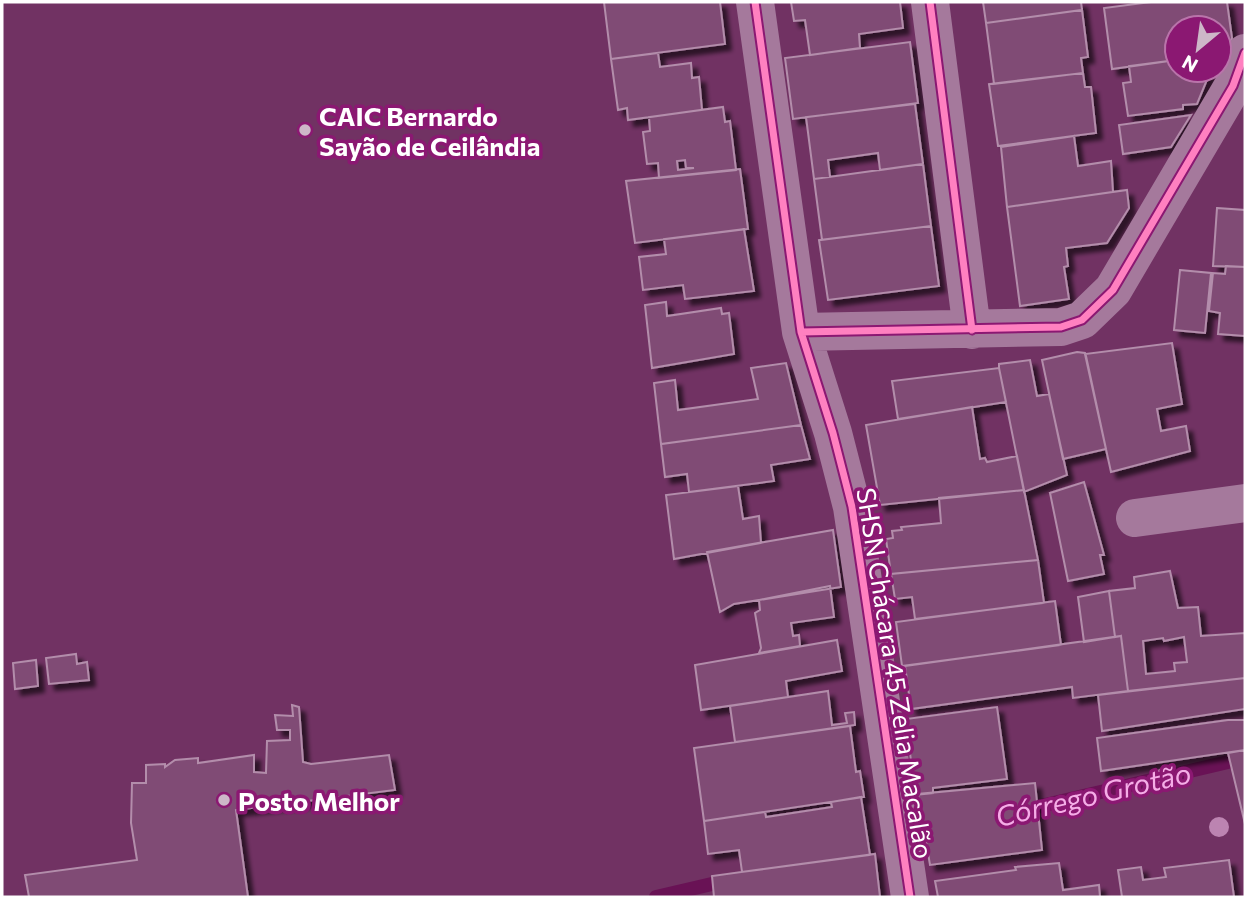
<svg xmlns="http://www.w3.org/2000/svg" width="1247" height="899" font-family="Commissioner,sans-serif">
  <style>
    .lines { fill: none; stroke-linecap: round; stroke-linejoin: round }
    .stream { stroke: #691255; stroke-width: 14 }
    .building { fill: #804c75; stroke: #b38dab; stroke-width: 2; fill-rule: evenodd; filter: url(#shadow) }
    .minor { stroke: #a5799c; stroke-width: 38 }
    .cycleway-casing { stroke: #8b1872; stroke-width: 11 }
    .cycleway { stroke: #ff80c0; stroke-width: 7 }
    .tree { fill: #bc84b1 }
    .poi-dot { fill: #cdb7c8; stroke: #8b1872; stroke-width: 2.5 }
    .labels { text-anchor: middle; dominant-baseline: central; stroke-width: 7; stroke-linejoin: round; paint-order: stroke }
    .poi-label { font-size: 26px; font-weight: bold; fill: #fff; stroke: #8b1872; text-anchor: start }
    .street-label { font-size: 26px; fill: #fff; stroke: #8b1872 }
    .water-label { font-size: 28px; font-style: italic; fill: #f5ade7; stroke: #8b1872 }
  </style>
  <defs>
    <filter id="shadow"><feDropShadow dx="6" dy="6" stdDeviation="2" flood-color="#0009"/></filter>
  </defs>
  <rect width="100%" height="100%" fill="#713263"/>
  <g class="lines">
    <path class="stream" d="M1020 811 1245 758
      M656 897 729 880"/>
  </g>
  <path class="building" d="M604 2H720L725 44 611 59Z
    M791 2H900L903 28 859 34 860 48 810 55 805 20 794 21Z
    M983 2H1081L1082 10 986 23Z
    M1151 2H1227L1232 38 1226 52 1219 54V28H1177V60L1112 69 1104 8Z
    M1082 10 1088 57 1081 58 1083 73 994 84 986 23Z
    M910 42 918 103 793 119 785 58Z
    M658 53 660 67 691 63 692 78 699 77 702 110 628 120 627 108 618 110 611 59Z
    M1177 60V70H1211L1197 104 1183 105V109L1128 116 1123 83 1131 82 1129 66Z
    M1083 73 1085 87H1091L1096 133 998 146 989 84Z
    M915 104 923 164 880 170 878 153 828 160 830 177 814 179 806 117Z
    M723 107 725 122 730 121 736 170 659 178 658 163 647 164 643 132 650 131 649 117ZM685 160 686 168H694L678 170 677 161Z
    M1191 115 1171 147 1123 154 1119 125Z
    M1074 136 1078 166 1111 161 1113 192 1007 207 1001 147Z
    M923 164 931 226 822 240 814 179Z
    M740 169 748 229 635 243 626 181Z
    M1127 190 1129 208 1107 243 1066 248 1068 266 1064 267 1069 299 1020 306 1007 207Z
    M1217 208 1245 210V267L1213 266Z
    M931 226 939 286 828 300 819 240Z
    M744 229 754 291 685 299 683 285 643 290 639 257 666 254 664 239Z
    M1226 266 1245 267V336L1218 334 1220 313 1209 311 1213 273 1225 274Z
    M1180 270 1211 273 1205 333 1174 330Z
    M666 302 667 316 721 308 722 314 729 313 734 354 652 368 645 305Z
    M1172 343 1182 404 1157 409 1161 431 1186 426 1190 451 1111 472 1085 354Z
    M1077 352 1085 353 1086 356 1106 449 1063 459 1042 360Z
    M1030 360 1037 396 1049 394 1067 475 1024 492 999 368V364Z
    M786 363 801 425 661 444 654 383 675 380 678 410 758 399 751 368Z
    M999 368 1006 402 898 419 892 381Z
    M972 407 980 459 985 458 987 462 1017 456 1024 490 880 505 866 425Z
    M801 425 810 459 771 465 774 481 689 492 687 474 665 477 661 444Z
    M1084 482 1104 555H1100L1104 574 1068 581 1050 493Z
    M738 486 743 519 759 516 761 543 674 559 666 495Z
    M1024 490 1038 560 891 574 886 539 893 538 892 531 902 530 901 527 941 523 939 498Z
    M833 530 841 587 734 604 720 612 707 552Z
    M1038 560 1044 603 915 619 912 597 895 599 891 574Z
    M1170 571 1178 608 1198 607 1201 636 1245 633V678L1128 691 1121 636 1115 637 1109 591 1135 588 1134 577ZM1184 637 1187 662 1174 663 1175 671 1146 674 1143 641 1163 638 1164 641Z
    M830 586 834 617 791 623 793 636 799 635 800 646 759 653 761 648 755 613 760 610 759 600Z
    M1109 591 1115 637 1084 642 1078 597Z
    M1055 601 1061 645 902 666 896 622Z
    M1121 636 1128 691 1073 698 1072 687 911 709 905 666Z
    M837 640 842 671 786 681 788 697 701 710 695 665Z
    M76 654 77 664 87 662 89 680 49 684 46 658Z
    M36 660 38 686 15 689 13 663Z
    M1245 678V709L1102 731 1098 695Z
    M828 691 832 725 847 723 845 713 854 712 855 725 735 742 730 706Z
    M292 705 299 707 303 762 311 764 389 755 395 790 236 810 248 897H29L25 875 137 860 131 823 132 783H146V765L165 764V767L175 760 198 758V763L254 755V772L266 773 267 741 290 740V730H277L275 715 293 716Z
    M997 707 1007 779 933 788V793L915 795 906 719Z
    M1228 720H1245V750L1101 771 1097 738Z
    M850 726 856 772 860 771 864 797 704 821 694 748Z
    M1245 750V824L1228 753Z
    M1035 783 1042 850 930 865 918 794Z
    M861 797 870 855 742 872 739 850 708 854 704 821 765 812 766 817 832 807 831 802Z
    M875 854 880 897H714L712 876Z
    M1229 860 1234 897H1122L1118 870 1141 867 1143 880 1166 877 1164 868Z
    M1059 863 1063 890 1099 885 1100 897H938L935 881 1016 870 1015 867Z"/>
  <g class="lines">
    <path class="minor" d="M755 2 801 332 833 433 852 507 910 897
      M930 2 972 330
      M801 332 1061 327 1082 320 1113 290 1233 86 1245 53
      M1135 518 1245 503"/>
    <defs>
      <path id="cycleway" d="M755 2 801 332 833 433 852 507 910 897
        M930 2 972 330
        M801 332 1061 327 1082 320 1113 290 1233 86 1245 53"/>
    </defs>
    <use href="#cycleway" class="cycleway-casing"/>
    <use href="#cycleway" class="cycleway"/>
  </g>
  <g class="tree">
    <circle cx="1165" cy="777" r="10"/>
    <circle cx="1219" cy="827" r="10"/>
  </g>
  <g class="poi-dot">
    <circle cx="305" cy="130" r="7"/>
    <circle cx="224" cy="800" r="7"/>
  </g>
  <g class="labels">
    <g class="poi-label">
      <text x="319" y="115">CAIC Bernardo<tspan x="319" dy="30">Sayão de Ceilândia</tspan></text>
      <text x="238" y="800">Posto Melhor</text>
    </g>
    <g class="street-label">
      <text transform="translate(896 673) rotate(81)">SHSN Chácara 45 Zelia Macalão</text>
    </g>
    <g class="water-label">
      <text transform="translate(1093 794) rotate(-13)">Córrego Grotão</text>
    </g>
  </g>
  <rect width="1247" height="899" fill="none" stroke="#ffffff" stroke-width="7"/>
  <g transform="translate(1198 49) rotate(209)"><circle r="33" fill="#8b1872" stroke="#b974aa" stroke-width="2"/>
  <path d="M0-5L12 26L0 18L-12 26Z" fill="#cdb7c8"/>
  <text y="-10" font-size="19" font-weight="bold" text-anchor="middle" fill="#ffffff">N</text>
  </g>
</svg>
